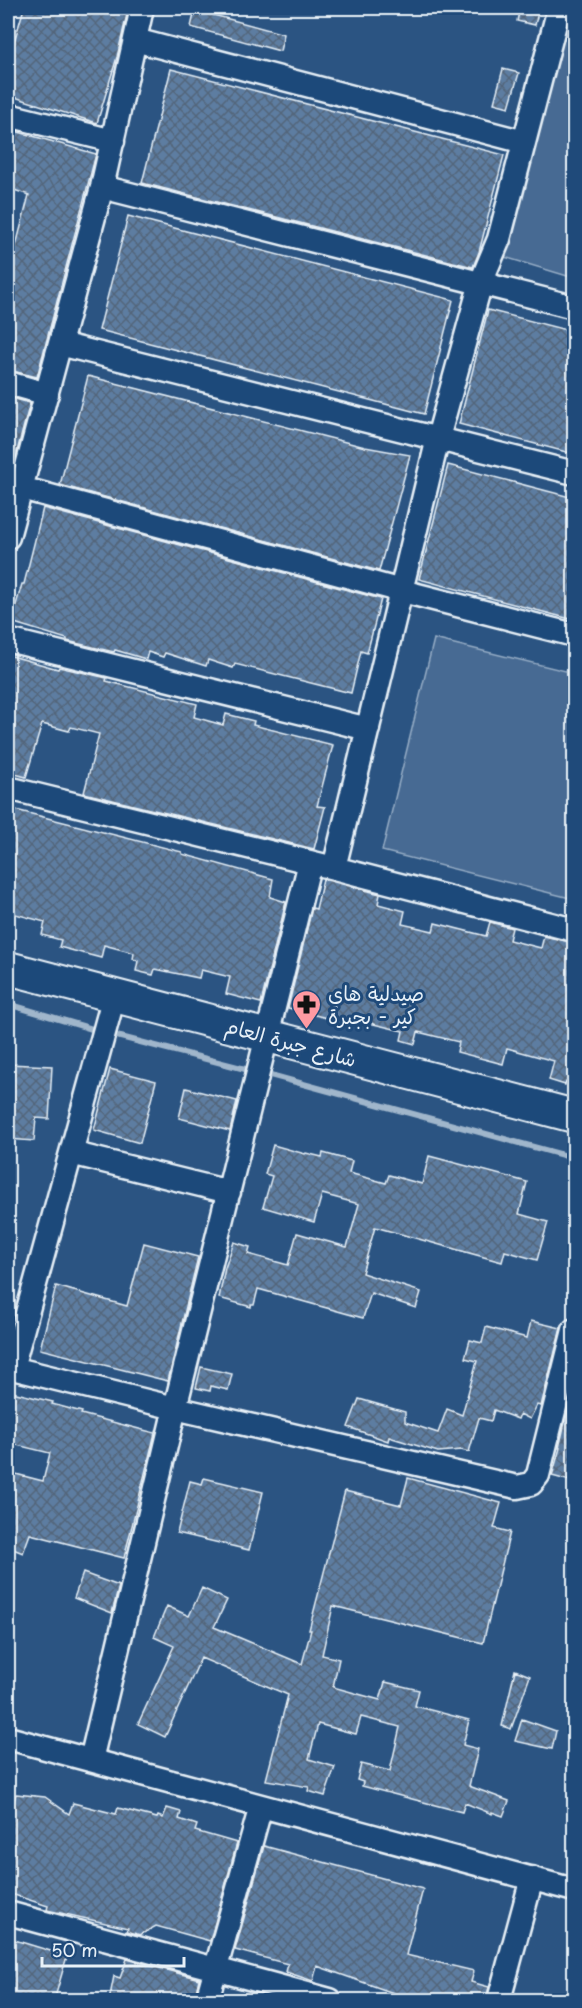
<svg xmlns="http://www.w3.org/2000/svg" width="582" height="2008" font-family="'Playpen Sans','Playpen Sans Arabic',sans-serif">
  <style>
    .pitch { fill: #476b93; stroke: #98aec6; stroke-width: 1.5 }
    .lines { fill: none; stroke-linecap: round; stroke-linejoin: round }
    .stream { stroke: #a0b6cb; stroke-width: 6 }
    .building { fill: url(#building-cross-hatch); stroke: #e8f1f8; stroke-width: 1.5 }
    .street-casing { stroke: #e8f1f8; stroke-width: 27 }
    .secondary-casing { stroke: #e8f1f8; stroke-width: 36 }
    .street { stroke: #1f4a7a; stroke-width: 22 }
    .secondary { stroke: #1f4a7a; stroke-width: 32 }
    .labels { text-anchor: middle; dominant-baseline: central; stroke-width: 6; stroke-linejoin: round; paint-order: stroke }
    .poi-label { font-size: 20px; fill: #e8f1f8; stroke: #1f4a7a; text-anchor: start }
    .street-label { font-size: 20px; fill: #e8f1f8; stroke: #1f4a7a }
  </style>
  <defs>
    <pattern id="building-cross-hatch" width="8" height="8" patternUnits="userSpaceOnUse" patternTransform="scale(1.5)"><rect width="8" height="8" fill="#5d7da1"/><path d="M0 0l8 8M0 8l8-8" fill="none" stroke="#53657a"/></pattern>
  </defs>
  <rect width="100%" height="100%" fill="#2b5482"/>
  <filter id="ink" filterUnits="userSpaceOnUse"><feTurbulence type="fractalNoise" baseFrequency=".0167" numOctaves="2"/><feDisplacementMap in="SourceGraphic" scale="12" xChannelSelector="R" yChannelSelector="G"/><feConvolveMatrix kernelMatrix="1 2 1 2 8 2 1 2 1" color-interpolation-filters="sRGB"/></filter>
  <g filter="url(#ink)">
    <path class="pitch" d="M559 34 574 37V278L501 256Z
      M434 639 574 673V899L382 851Z"/>
    <g class="lines">
      <path class="stream" d="M8 1004 99 1031
        M109 1034 253 1071
        M263 1073 574 1158"/>
    </g>
    <path class="building" d="M24 8H118L128 10 117 57 97 123 8 95V62Z
      M520 8H539L535 25 517 21Z
      M195 10 284 34 280 51 191 27Z
      M171 69 504 155 479 252 473 267 142 183Z
      M503 69 519 73 509 107 494 103Z
      M8 129 96 154 37 377 8 370V277L29 195 8 188Z
      M128 216 453 300 424 414 99 330Z
      M488 310 574 332V454L459 424Z
      M88 376 365 447 410 455 379 571 60 485Z
      M8 397 30 403 8 485Z
      M448 465 574 498V620L419 579Z
      M43 508 381 599 367 653 361 651 351 693 235 664 233 668 208 660 206 666 165 653 163 657 148 652 146 659 115 650 114 652 67 641V639L11 622 22 584H24Z
      M8 655 58 669 59 667 107 678 106 681 197 704 194 717 223 725 226 714 254 721 253 725 333 745 317 806 325 807 314 849 84 793 99 734 71 727 69 731 42 724 26 777 8 772Z
      M8 808 182 852V854L273 879 270 897 286 902 261 1003 226 994 230 977 201 970 199 978 155 969 153 975 136 971 138 961 133 959 134 953 104 945 101 958 59 947 61 940 42 935 45 922 8 912Z
      M323 879 380 894 378 904 405 911 402 924 433 931 435 923 486 936 490 922 512 928 509 940 541 948 544 936 574 943V1084L566 1082 565 1085 549 1080 554 1061 507 1048 503 1064 457 1052 459 1042 418 1032 415 1044 401 1040 403 1031 348 1018 346 1023 288 1008 312 908 316 909Z
      M8 1064 52 1066 49 1119 36 1118 34 1141 8 1139Z
      M110 1069 156 1081 140 1143 94 1130Z
      M186 1088 237 1101 230 1131 179 1118Z
      M273 1145 305 1154 306 1153 322 1157 323 1153 352 1161 349 1173 386 1183 389 1175 422 1184 429 1156 527 1182 519 1214 548 1222 537 1260 505 1251 502 1262 375 1227 362 1273 421 1292 416 1308 371 1293 363 1318 258 1289 254 1305H251V1307L219 1298 225 1268 234 1242 250 1247 248 1254 288 1265 297 1233 347 1247 359 1204 322 1194 314 1222 263 1207 272 1176 265 1174Z
      M144 1243 198 1257 168 1381 40 1349 56 1286 127 1306Z
      M531 1321 561 1328 541 1406 537 1405 530 1419 520 1414 518 1419 494 1410 491 1421 479 1418 469 1452 461 1450 438 1452 389 1437 388 1441 348 1427 359 1399 405 1412V1422L438 1433 447 1409 462 1415 477 1361 465 1358 470 1340 482 1343 486 1327 527 1338Z
      M201 1367 232 1374 228 1390 211 1386 210 1391 196 1388Z
      M574 1384V1482L552 1476 560 1448H559Z
      M8 1391 53 1402 52 1404 82 1412 81 1414 155 1433 124 1558 30 1534 23 1553 8 1547V1472L43 1481 50 1453 8 1443Z
      M204 1478 263 1492 249 1550 177 1533 190 1481 202 1484Z
      M408 1478 501 1503 494 1528 510 1532 483 1643 333 1606 322 1655 339 1659 333 1687 380 1700 385 1682 419 1690 415 1706 469 1720 463 1745 478 1749 469 1786 509 1801 503 1816 492 1812V1814L465 1803 462 1812 362 1786 363 1782 357 1780 361 1764 390 1771 400 1727 361 1717 356 1734 318 1724 309 1759 335 1767 325 1796 308 1791 309 1787 266 1780 288 1695 201 1658 165 1737 138 1724 174 1646 154 1637 167 1606 189 1616 202 1588 227 1600 214 1627 302 1664 311 1630H309L345 1491 401 1505Z
      M83 1573 119 1586 112 1613 74 1598Z
      M515 1670 530 1676 511 1729 502 1726Z
      M522 1719 556 1731 552 1749 515 1741Z
      M16 1794 45 1797 69 1814 73 1803 116 1814 118 1808 157 1818 158 1816 163 1818 167 1808 181 1812 179 1819 197 1825 195 1831 237 1843 210 1941 156 1926 140 1935 127 1931 128 1928 47 1910 48 1906 8 1893V1816H9Z
      M264 1846 423 1889 406 1955 474 1971 471 1982 489 1987 486 2001H401L402 1996 317 1966 313 1981 286 1972 288 1964 235 1950Z
      M8 1938 67 1956 54 2001H8Z
      M127 1959 199 1979 194 2001H109L114 1976 120 1978Z"/>
    <g class="lines">
      <defs>
        <path id="street" d="M135 40 524 142
          M8 115 113 141
          M102 187 574 307
          M60 344 574 473
          M8 383 47 394
          M21 488 402 591 574 635
          M8 537 102 187 142 8
          M8 640 368 729
          M8 788 334 868 574 930
          M334 868 438 438 481 282 499 239 559 8
          M71 1153 229 1192
          M8 1367 175 1408 517 1487 531 1484 538 1475 574 1330
          M12 1368 114 996
          M8 1738 574 1890
          M91 1760 175 1408 310 862
          M8 1913 330 2000
          M207 2000 261 1806
          M499 2000 532 1878"/>
        <path id="secondary" d="M8 968 574 1116"/>
      </defs>
      <use href="#street" class="street-casing"/>
      <use href="#secondary" class="secondary-casing"/>
      <use href="#street" class="street"/>
      <use href="#secondary" class="secondary"/>
    </g>
  </g>
  <defs>
    <symbol id="pharmacy-pin" viewBox="-11 -11 22 30"><path d="M0 17L-7.5 6A9.5 9.5 0 1 1 7.5 6Z" fill="#ff9aa2" stroke="#1f4a7a"/><path d="M-2-6h4v4h4v4h-4v4h-4v-4h-4v-4h4Z" fill="#111"/></symbol>
  </defs>
  <g fill-rule="evenodd">
    <use href="#pharmacy-pin" x="290" y="988" width="33" height="45"/>
  </g>
  <g class="labels">
    <g class="poi-label">
      <text x="328" y="993">صيدلية هاي<tspan x="328" dy="23">كير - بجبرة</tspan></text>
    </g>
    <g class="street-label">
      <text transform="translate(291 1042) rotate(15)">شارع جبرة العام</text>
    </g>
  </g>
  <rect width="582" height="2008" fill="none" stroke="#1f4a7a" stroke-width="30"/>
  <rect x="15" y="15" width="552" height="1978" fill="none" stroke="#e8f1f8" stroke-width="2" filter="url(#ink)"/>
  <path d="M42 1957v9h142v-9" fill="none" stroke="#e8f1f8" stroke-width="3"/>
  <text x="51" y="1957" font-size="18" fill="#e8f1f8" stroke="#1f4a7a" stroke-width="4.5" paint-order="stroke">50 m</text>
</svg>
